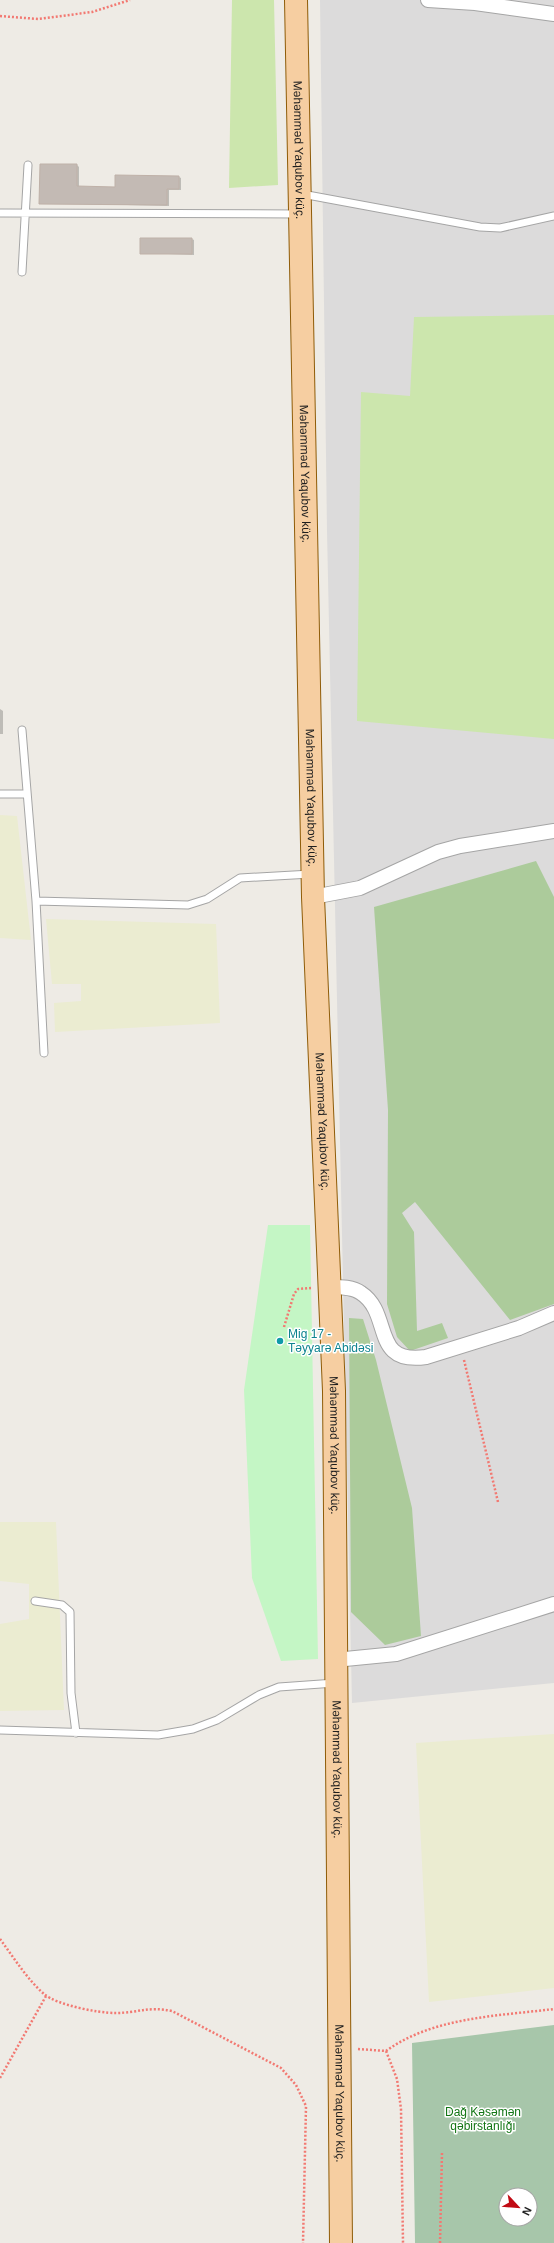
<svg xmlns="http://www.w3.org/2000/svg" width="554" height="2243" font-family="Helvetica,sans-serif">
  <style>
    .residential { fill: #dcdbdb }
    .farmland { fill: #ebecd1 }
    .grass { fill: #cce6ad }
    .forest { fill: #accb9b }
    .cemetery { fill: #a7c6aa; fill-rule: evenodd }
    .park { fill: #c4f6c5 }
    .shadow { fill: #0003 }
    .building { fill: #c3bab4; stroke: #bfb1a8 }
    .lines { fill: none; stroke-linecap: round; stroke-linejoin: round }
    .lane-casing { stroke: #a5a5a5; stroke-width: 9 }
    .street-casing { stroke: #a5a5a5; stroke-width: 16 }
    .primary-casing { stroke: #8f5c08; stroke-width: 24 }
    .path { stroke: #f27972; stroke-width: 2.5; stroke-dasharray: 2 2; stroke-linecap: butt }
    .lane { stroke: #fff; stroke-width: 7 }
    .street { stroke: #fff; stroke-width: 14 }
    .primary { stroke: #f6cea1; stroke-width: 22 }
    .culture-dot { fill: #0f9aa8; stroke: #fff; stroke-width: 1.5 }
    .labels { text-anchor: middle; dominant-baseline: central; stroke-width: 3; stroke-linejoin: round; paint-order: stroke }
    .street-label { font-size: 12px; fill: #1e1e1e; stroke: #fff }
    .culture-label { font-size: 12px; fill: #0d838f; stroke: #fff; text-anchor: start }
    .park-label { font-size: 12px; fill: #127615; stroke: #fff }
  </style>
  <rect width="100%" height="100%" fill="#eeebe5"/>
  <path class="residential" d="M320 0H554V1683L352 1703 327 531Z"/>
  <path class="farmland" d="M0 815 17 816 31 940 0 938Z
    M46 919 216 924 220 1023 55 1032 54 1003 81 1001V984H52Z
    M0 1522H56L64 1710 0 1711V1624L29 1619V1584L0 1581Z
    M554 1734V1988L429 2002 416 1743Z"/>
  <path class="grass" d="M232 0H274L278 185 229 188Z
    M554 315V739L357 721 361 392 410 396 414 317Z"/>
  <path class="forest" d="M536 861 554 897V1304L510 1320 415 1202 402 1213 414 1232 417 1331 442 1323 448 1338 410 1351 397 1337 387 1304 388 1110 374 907Z
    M349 1318 363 1319 376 1360 412 1508 421 1636 385 1645 351 1612Z"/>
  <path class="cemetery" d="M554 2025V2243H415L412 2043ZM506 2195H530V2219H506Z"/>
  <path class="park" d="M268 1225H310L318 1659 281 1661 252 1578 244 1390Z"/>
  <path class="shadow" d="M77 165 79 167V187L116 188 179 177 181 178V190H169V206L40 203Z
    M192 239 194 240V255L141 253Z
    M0 709 3 711V734H0Z"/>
  <path class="building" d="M40 164H77V186L115 187V175L179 176V189H167V205L39 204Z
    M140 238H192V254H140Z"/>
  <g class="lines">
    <defs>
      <path id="lane" d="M302 194 480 227 500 228 554 216
        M0 213 298 214
        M22 272 28 165
        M22 730 36 901 188 905 207 899 240 878 311 874
        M0 794H27
        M36 901 44 1053
        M35 1601 62 1605 70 1612 71 1693 76 1733
        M0 1730 158 1735 193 1729 217 1720 259 1695 279 1687 335 1683"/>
      <path id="street" d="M428 0 475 3 554 14
        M313 897 360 888 438 852 460 846 554 831
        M331 1287C341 1287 353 1287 361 1293 393 1314 370 1365 426 1357L519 1328 554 1313
        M335 1660 396 1654 554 1604"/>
      <g id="primary">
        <path id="s1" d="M296 0 313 897 334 1391 341 2243"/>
      </g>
    </defs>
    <use href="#lane" class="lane-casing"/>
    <use href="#street" class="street-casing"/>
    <use href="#primary" class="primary-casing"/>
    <path class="path" d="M0 16 38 19 92 12 130 0
      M284 1327 294 1294 298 1289 311 1288
      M464 1360 498 1502
      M0 1939C14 1958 27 1979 44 1994 57 2005 98 2013 115 2013 138 2013 148 2006 172 2011L281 2068 296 2085 306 2106 303 2243
      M358 2049 386 2051C433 2017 498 2016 554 2009
      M386 2051 397 2079 401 2109 403 2243
      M0 2078 46 1996
      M440 2243 442 2153"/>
    <use href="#lane" class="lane"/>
    <use href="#street" class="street"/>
    <use href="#primary" class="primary"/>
  </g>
  <circle class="culture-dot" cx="280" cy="1341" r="4"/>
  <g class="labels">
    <g class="street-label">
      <text stroke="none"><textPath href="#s1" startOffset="150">Məhəmməd Yaqubov küç.</textPath></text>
      <text stroke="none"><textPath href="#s1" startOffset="474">Məhəmməd Yaqubov küç.</textPath></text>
      <text stroke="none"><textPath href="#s1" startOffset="798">Məhəmməd Yaqubov küç.</textPath></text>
      <text stroke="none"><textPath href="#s1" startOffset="1122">Məhəmməd Yaqubov küç.</textPath></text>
      <text stroke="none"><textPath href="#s1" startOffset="1446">Məhəmməd Yaqubov küç.</textPath></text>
      <text stroke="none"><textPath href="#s1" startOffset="1770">Məhəmməd Yaqubov küç.</textPath></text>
      <text stroke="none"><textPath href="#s1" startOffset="2094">Məhəmməd Yaqubov küç.</textPath></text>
    </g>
    <g class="culture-label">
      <text x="288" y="1334">Mig 17 -<tspan x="288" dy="14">Təyyarə Abidəsi</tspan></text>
    </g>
    <g class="park-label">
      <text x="483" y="2112">Dağ Kəsəmən<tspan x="483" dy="14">qəbirstanlığı</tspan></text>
    </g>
  </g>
  <g transform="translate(518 2207) rotate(116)"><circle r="19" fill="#ffffff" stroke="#a5a5a5"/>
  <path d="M0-3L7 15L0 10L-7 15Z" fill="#c10b14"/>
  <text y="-6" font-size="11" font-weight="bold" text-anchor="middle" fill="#1e1e1e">N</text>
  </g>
</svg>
